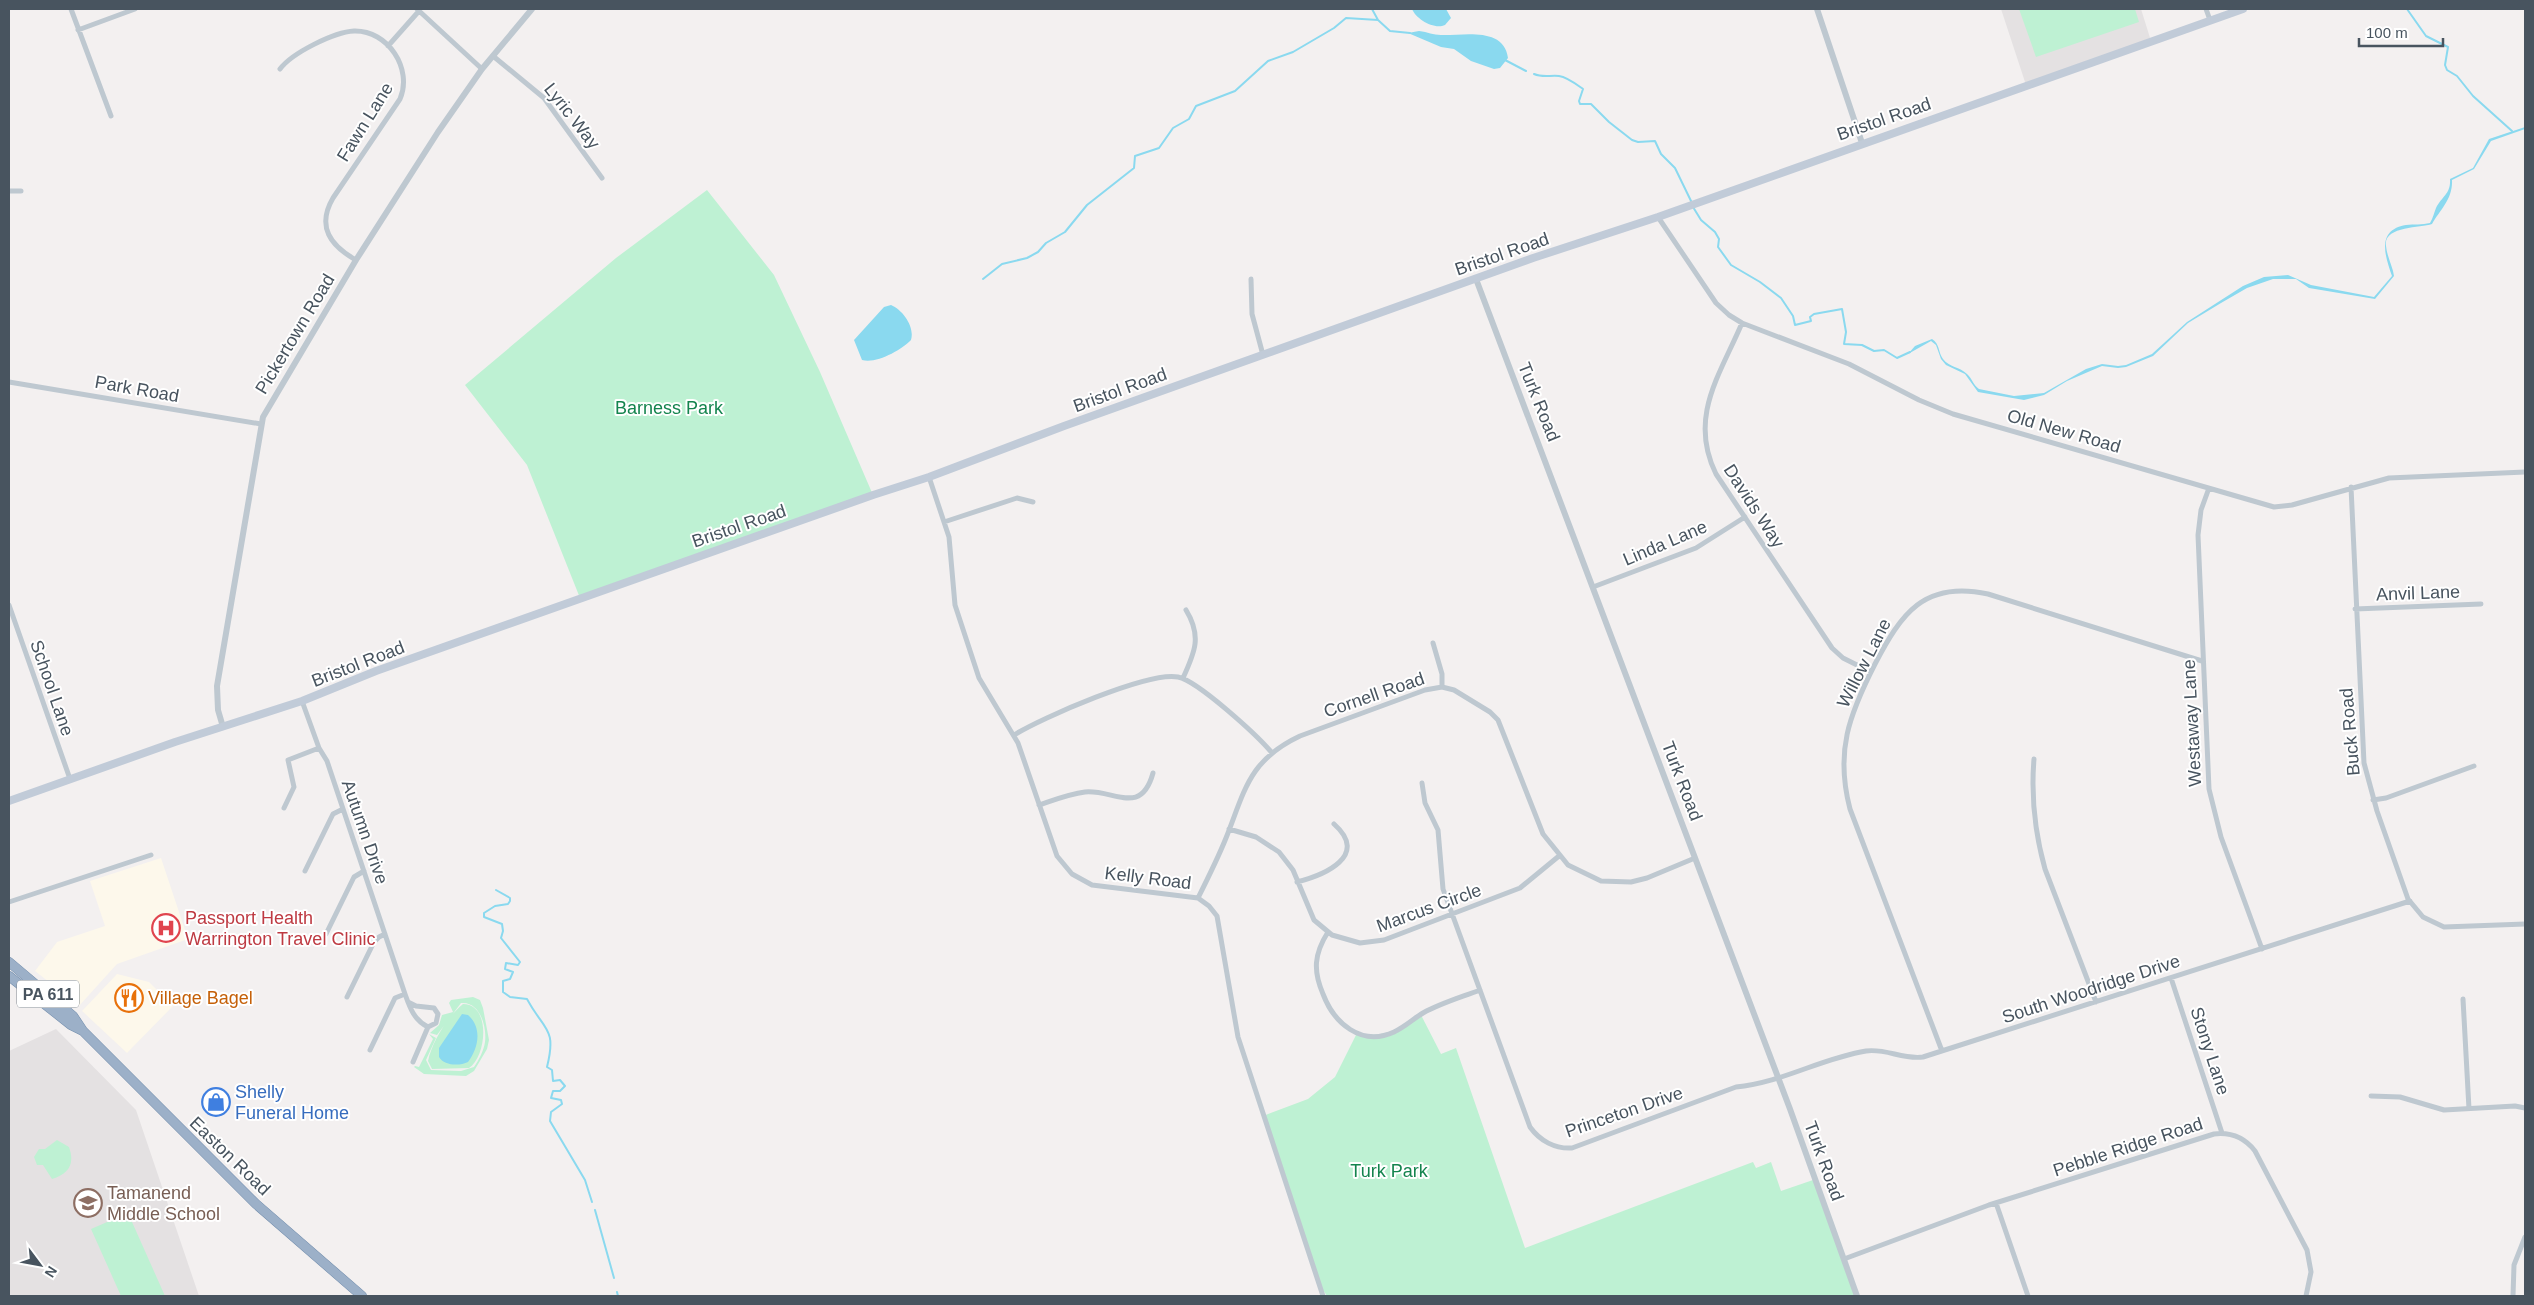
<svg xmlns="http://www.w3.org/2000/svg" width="2534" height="1305" font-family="Helvetica,sans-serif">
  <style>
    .commercial { fill: #fdf8eb }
    .education { fill: #e4e1e2 }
    .green { fill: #bef1d3 }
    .water { fill: #8ad9ef }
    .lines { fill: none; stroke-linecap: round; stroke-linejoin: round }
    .stream { stroke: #8ad9ef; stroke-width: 2 }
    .trunk-casing { stroke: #728dac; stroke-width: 10 }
    .minor { stroke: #bec8d0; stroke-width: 5 }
    .tertiary { stroke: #bec8d0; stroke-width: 6 }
    .secondary { stroke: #c1cbd8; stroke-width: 8 }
    .trunk { stroke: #9cb0c8; stroke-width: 9 }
    .labels { text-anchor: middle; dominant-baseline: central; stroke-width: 4; stroke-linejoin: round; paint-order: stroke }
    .shield { fill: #fff; stroke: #7f878f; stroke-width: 1 }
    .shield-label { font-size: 16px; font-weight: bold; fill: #48545f }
    .street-label { font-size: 18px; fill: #48545f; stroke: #fff }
    .park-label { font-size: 18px; fill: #14844e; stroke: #fff }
    .health-label { font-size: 18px; fill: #be3a42; stroke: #fff; text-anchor: start }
    .food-label { font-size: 18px; fill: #c56008; stroke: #fff; text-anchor: start }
    .shop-label { font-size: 18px; fill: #366cbe; stroke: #fff; text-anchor: start }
    .education-label { font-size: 18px; fill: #785e54; stroke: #fff; text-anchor: start }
  </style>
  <rect width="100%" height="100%" fill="#f3f0f0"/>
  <path class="commercial" d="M161 858 188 939 117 964 79 1006 35 971 57 942 105 926 90 881Z
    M117 974 149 982 173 1006 127 1053 82 1011Z"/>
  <path class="education" d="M2001 9H2141L2151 41 2026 85Z
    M56 1029 136 1110 199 1296H9V1051Z"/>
  <path class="green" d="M2019 9H2135L2139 22 2036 57Z
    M707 190 774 275 820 372 873 495 580 598 527 465 465 385 616 258Z
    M473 997 480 1000 483 1008 489 1040 487 1049 474 1071 466 1076 424 1074 414 1067 415 1066 419 1067 433 1039 429 1034 436 1038 426 1060 431 1070 461 1071 474 1067C479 1060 484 1050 485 1042 487 1027 480 1001 461 1003L437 1035 430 1033 439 1025 442 1015 453 1012 449 1003 451 1000Z
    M463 1004C491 1004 487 1056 469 1068L432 1069 428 1061C432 1042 447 1017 463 1004Z
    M1421 1015 1441 1054 1456 1048 1525 1248 1753 1162 1756 1168 1771 1162 1781 1191 1813 1180 1855 1296H1327L1321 1287 1263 1116 1308 1099 1335 1077 1357 1033C1384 1039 1398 1029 1421 1015Z
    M57 1140 69 1147C75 1164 69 1174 52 1179L43 1165H37L34 1157 39 1149H45Z
    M128 1213 165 1296H121L91 1229Z"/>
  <path class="water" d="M1412 9H1446L1451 18 1445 25C1434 30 1416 19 1412 9Z
    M1419 31C1428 32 1433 35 1441 35 1462 36 1504 26 1508 58L1500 68 1494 69 1471 61 1454 49 1441 47 1408 33Z
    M2525 127V129L2491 141 2474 169 2452 180C2453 199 2440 210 2432 224 2420 228 2383 226 2386 246 2387 257 2393 267 2394 276L2375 299 2309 288 2296 279H2273L2247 288 2221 303 2188 323 2153 356 2126 367 2118 368 2102 366 2067 381 2044 395 2024 400 1978 392 1965 374 1946 365 1941 359 1936 345 1931 341 1908 354 1915 346 1932 339C1940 344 1938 352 1943 359 1949 367 1960 367 1967 374 1972 378 1973 385 1979 389L2014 396 2044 393 2086 369 2102 364 2118 366 2126 365 2152 354 2187 322 2243 286 2264 277 2288 275 2311 285 2374 297 2392 276C2385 256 2376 230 2406 225 2414 224 2422 225 2430 223 2433 218 2434 213 2436 208 2442 196 2451 194 2450 179L2473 168 2489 139Z
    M891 305C903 310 915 327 911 340 901 350 877 364 862 360L854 340 884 307Z
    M462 1014 468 1015C483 1028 478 1049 468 1062 460 1066 444 1066 439 1057V1048Z"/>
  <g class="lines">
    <path class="stream" d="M1372 9 1378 20
      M2407 9 2426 36 2448 47 2445 65 2447 70 2457 76 2473 96 2512 131
      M1505 60 1526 71
      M1534 74C1543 78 1550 75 1559 76 1567 77 1576 84 1583 89L1579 101 1580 104H1591L1609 122 1632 140 1638 142 1655 141 1661 154 1675 168 1692 203
      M1693 207 1701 220 1715 232 1719 239 1718 247 1731 265 1760 282 1781 298 1793 316 1795 325 1811 321 1810 317 1814 314 1842 309 1846 332 1844 344 1862 345 1874 351 1884 350 1897 358 1910 352
      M983 279 1002 264 1027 258 1038 252 1046 243 1065 232 1087 205 1134 168 1135 156 1159 148 1173 128 1189 119 1196 106 1235 91 1268 61 1293 52 1334 28 1346 18 1378 20 1390 31 1410 33
      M496 890 510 898V901L508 904 495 906 484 913V917L502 924 503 931 501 938 520 962 518 965 506 963 505 969 513 972 510 979 503 981V992L510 997 527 999C544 1031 557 1027 547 1067L552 1070 553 1081 560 1080 565 1086 560 1091H553L551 1098 561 1100 562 1104 551 1112 550 1121 585 1180 592 1202
      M595 1210 614 1278
      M617 1292 618 1296"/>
    <defs>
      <path id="trunk" d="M9 962 73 1016 83 1031 256 1204 362 1296
        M9 976 71 1025 83 1031"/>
    </defs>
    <use href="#trunk" class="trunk-casing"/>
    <path class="minor" d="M71 9 111 116
      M417 9 482 69
      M2206 9 2210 20
      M78 30 135 9
      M388 46 419 11
      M493 56 544 98 602 178
      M280 69C292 53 334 32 354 31 388 30 413 69 400 99L333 198C316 227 331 246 356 260
      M9 191H21
      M1658 217 1716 303 1729 315 1742 323 1849 364 1919 400 1953 414 2274 507 2292 505 2389 478 2525 472
      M1251 279 1252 314 1263 355
      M1742 323C1720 375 1688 417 1716 474L1832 648 1843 658 1871 672
      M9 382 261 424
      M929 477 949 537 955 605 979 678 1018 743 1057 856 1072 874 1092 885 1198 898 1209 906 1217 916 1238 1037 1323 1296
      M2351 487 2364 763 2377 811 2408 899 2423 917 2444 927 2525 924
      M2209 488 2201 510 2198 535 2209 789 2221 837 2262 949
      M944 522 1017 498 1033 502
      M1593 587 1696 548 1745 517
      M9 605 70 779
      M2355 609 2481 604
      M1433 643 1442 674V687
      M1183 678C1195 652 1202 636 1186 610
      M302 701 319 748 327 761 405 994C410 1008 414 1020 428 1027L436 1023 438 1014 434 1008 416 1006 408 1002
      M1014 735C1041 718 1149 671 1178 677 1198 681 1258 736 1272 753
      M2034 759C2031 795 2035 833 2045 869L2096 1002
      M1422 783 1425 803 1438 830 1443 889 1530 1127C1540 1141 1555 1149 1572 1148L1736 1087C1781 1083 1822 1058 1866 1051 1886 1048 1903 1060 1923 1057L2410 901
      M2373 800 2386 798 2474 766
      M1039 805C1054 800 1069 794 1085 792 1113 789 1141 817 1153 773
      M284 808 294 787 288 760 319 748
      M1229 829 1256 837 1279 852 1293 870 1314 920 1332 935 1360 943 1384 940 1520 888 1559 856
      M305 871 333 814 343 809
      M1297 882C1324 875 1370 856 1334 824
      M1198 898C1208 878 1218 858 1226 838 1245 790 1249 760 1300 736L1425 690 1442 687 1454 690 1490 712 1498 720 1543 834 1568 865 1601 881 1631 882 1647 878 1695 858
      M9 902 151 855
      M1328 932C1314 954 1313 971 1323 994 1334 1023 1361 1047 1394 1032 1405 1027 1413 1019 1423 1013 1441 1003 1462 997 1480 990
      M326 934 354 877 364 871
      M2171 978 2222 1133
      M347 997 374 942 379 937 385 934
      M2463 999 2469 1109
      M370 1050 395 998 405 994
      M1942 1051 1850 809C1835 752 1849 715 1875 664 1901 614 1924 580 1988 594L2202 661
      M413 1062 428 1027
      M2371 1096 2400 1097 2444 1110 2515 1106 2525 1108
      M1996 1203 2028 1296
      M1844 1259 1989 1205 2214 1134C2231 1132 2244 1137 2255 1151L2307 1250 2311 1272 2306 1296
      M2513 1296 2514 1265 2525 1237"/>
    <path class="tertiary" d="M1817 9 1862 143
      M1476 279 1790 1109 1857 1296
      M223 727 218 710 217 686 263 417 356 260 438 132 482 69 532 9"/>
    <path class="secondary" d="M9 801 175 742 302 701 376 671 873 495 929 477 1064 426 1533 258 1658 217 2243 9"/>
    <use href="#trunk" class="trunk"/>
  </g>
  <defs>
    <symbol id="hospital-ring" viewBox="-11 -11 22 22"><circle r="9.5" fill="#fff" stroke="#e0444e" stroke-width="1.5"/><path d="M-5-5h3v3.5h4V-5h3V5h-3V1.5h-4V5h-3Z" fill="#e0444e"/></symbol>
    <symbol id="restaurant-ring" viewBox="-11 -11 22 22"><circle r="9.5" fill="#fff" stroke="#e8710a" stroke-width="1.5"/><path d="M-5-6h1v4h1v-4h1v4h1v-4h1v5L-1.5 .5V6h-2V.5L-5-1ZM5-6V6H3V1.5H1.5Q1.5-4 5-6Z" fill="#e8710a"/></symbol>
    <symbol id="shop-ring" viewBox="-11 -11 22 22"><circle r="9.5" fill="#fff" stroke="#3f7fe0" stroke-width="1.5"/><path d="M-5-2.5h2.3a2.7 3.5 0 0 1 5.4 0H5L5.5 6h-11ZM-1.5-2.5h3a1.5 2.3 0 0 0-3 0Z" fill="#3f7fe0"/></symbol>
    <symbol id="school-ring" viewBox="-11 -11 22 22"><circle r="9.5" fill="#fff" stroke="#8d6e63" stroke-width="1.5"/><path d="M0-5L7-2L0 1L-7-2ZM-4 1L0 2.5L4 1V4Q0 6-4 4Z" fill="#8d6e63"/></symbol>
  </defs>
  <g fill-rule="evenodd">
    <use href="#hospital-ring" x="150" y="912" width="32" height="32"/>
    <use href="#restaurant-ring" x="113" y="982" width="32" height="32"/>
    <use href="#shop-ring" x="200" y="1086" width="32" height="32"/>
    <use href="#school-ring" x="72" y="1187" width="32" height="32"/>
  </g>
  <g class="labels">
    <rect class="shield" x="17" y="980.5" width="62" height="27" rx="4"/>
    <g class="shield-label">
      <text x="48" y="994">PA 611</text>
    </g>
    <g class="street-label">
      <text transform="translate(572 116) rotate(52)">Lyric Way</text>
      <text transform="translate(1884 119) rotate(-19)">Bristol Road</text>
      <text transform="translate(365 122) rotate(-58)">Fawn Lane</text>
      <text transform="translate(1502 254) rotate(-19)">Bristol Road</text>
      <text transform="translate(295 334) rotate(-59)">Pickertown Road</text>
      <text transform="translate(137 389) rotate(10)">Park Road</text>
      <text transform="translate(1120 390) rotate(-20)">Bristol Road</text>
      <text transform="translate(1539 402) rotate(68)">Turk Road</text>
      <text transform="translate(2064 431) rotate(16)">Old New Road</text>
      <text transform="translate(1754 506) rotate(57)">Davids Way</text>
      <text transform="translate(739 526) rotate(-19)">Bristol Road</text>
      <text transform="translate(1665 543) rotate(-23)">Linda Lane</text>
      <text transform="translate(2418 593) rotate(-2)">Anvil Lane</text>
      <text transform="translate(1864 663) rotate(-63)">Willow Lane</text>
      <text transform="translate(358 664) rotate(-21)">Bristol Road</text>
      <text transform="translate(52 688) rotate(71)">School Lane</text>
      <text transform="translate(1374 695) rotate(-19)">Cornell Road</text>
      <text transform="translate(2192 723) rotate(-93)">Westaway Lane</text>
      <text transform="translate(2350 732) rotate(-95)">Buck Road</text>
      <text transform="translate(1682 781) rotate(69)">Turk Road</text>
      <text transform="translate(365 832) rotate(71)">Autumn Drive</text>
      <text transform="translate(1148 878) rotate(7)">Kelly Road</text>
      <text transform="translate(1429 908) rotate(-20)">Marcus Circle</text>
      <text transform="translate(2091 989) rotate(-18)">South Woodridge Drive</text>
      <text transform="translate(2210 1051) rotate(72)">Stony Lane</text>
      <text transform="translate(1624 1112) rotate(-19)">Princeton Drive</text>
      <text transform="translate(2128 1147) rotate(-18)">Pebble Ridge Road</text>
      <text transform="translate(230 1156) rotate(44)">Easton Road</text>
      <text transform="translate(1824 1161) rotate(70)">Turk Road</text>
    </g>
    <g class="park-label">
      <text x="669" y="408">Barness Park</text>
      <text x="1389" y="1171">Turk Park</text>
    </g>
    <g class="health-label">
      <text x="185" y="918">Passport Health<tspan x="185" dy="21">Warrington Travel Clinic</tspan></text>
    </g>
    <g class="food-label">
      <text x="148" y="998">Village Bagel</text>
    </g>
    <g class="shop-label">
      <text x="235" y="1092">Shelly<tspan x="235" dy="21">Funeral Home</tspan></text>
    </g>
    <g class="education-label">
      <text x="107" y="1193">Tamanend<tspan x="107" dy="21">Middle School</tspan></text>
    </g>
  </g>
  <rect width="2534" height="1305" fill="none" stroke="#48545f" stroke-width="20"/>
  <g transform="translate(40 1265) rotate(122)" stroke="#ffffff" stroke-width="4" paint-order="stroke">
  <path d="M0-4L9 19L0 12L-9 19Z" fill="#48545f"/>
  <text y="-8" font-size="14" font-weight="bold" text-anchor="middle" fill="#48545f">N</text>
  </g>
  <path d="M2359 38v8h84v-8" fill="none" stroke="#48545f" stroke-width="2.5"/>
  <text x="2366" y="38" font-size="15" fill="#48545f" stroke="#ffffff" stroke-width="4" paint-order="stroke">100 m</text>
</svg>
